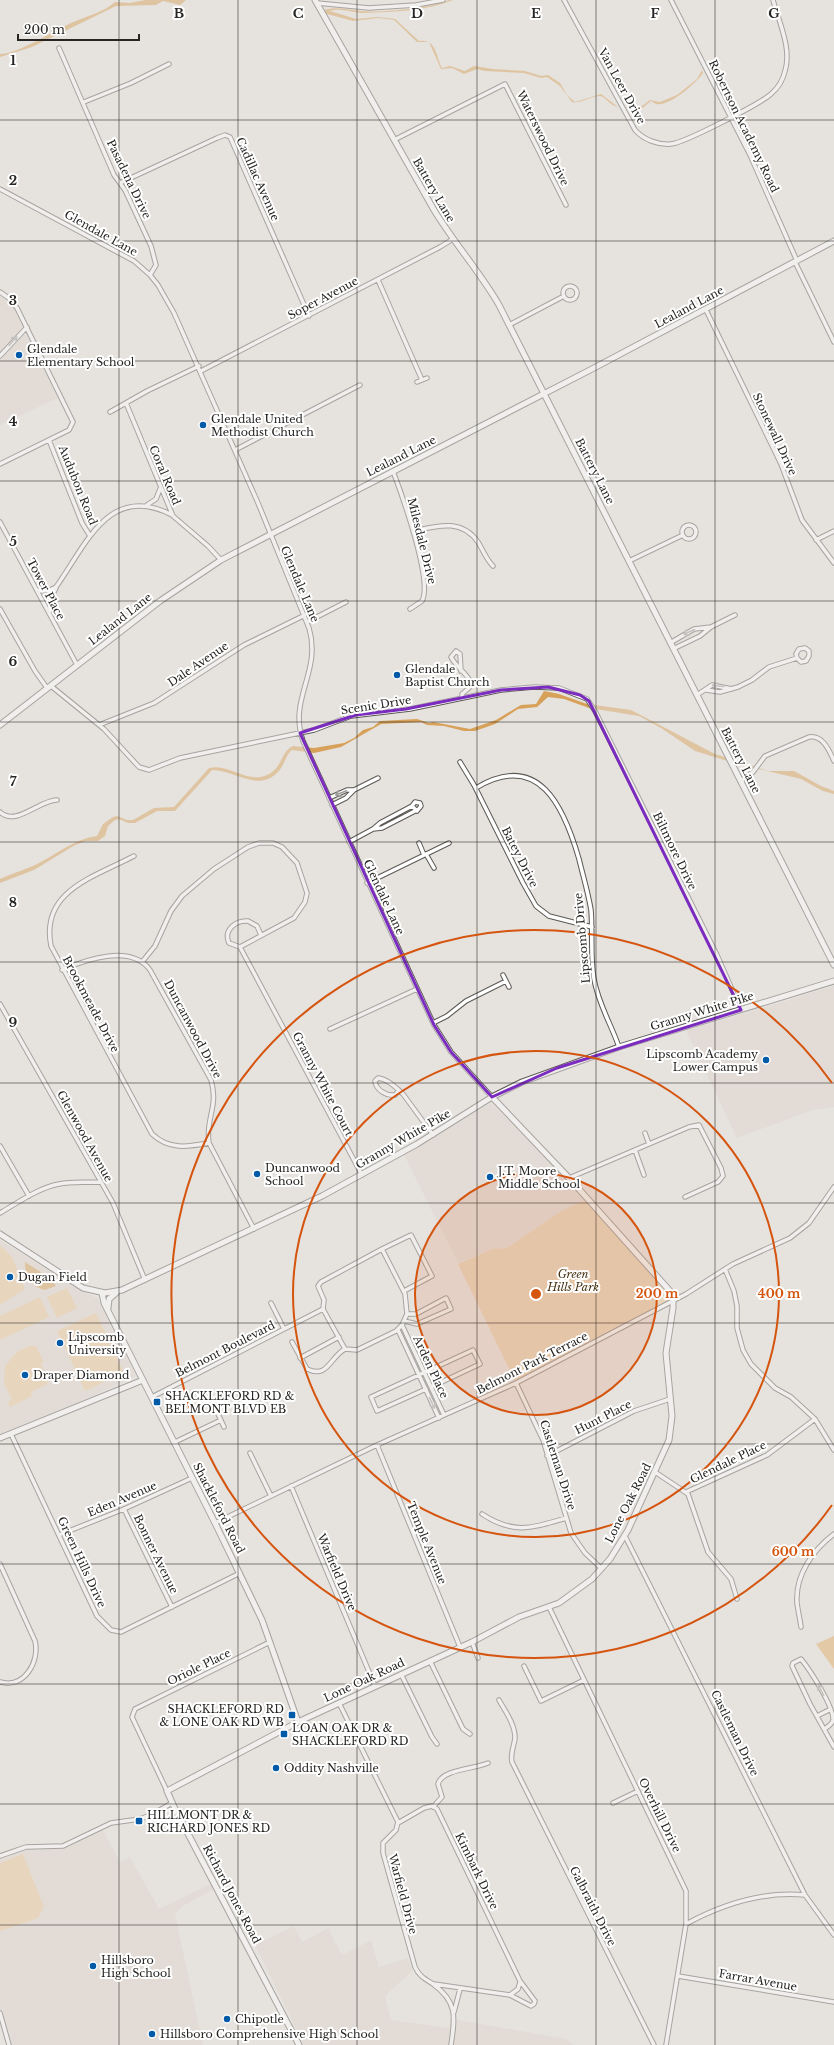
<svg xmlns="http://www.w3.org/2000/svg" width="834" height="2045" font-family="'Libre Baskerville',serif">
  <style>
    .built { fill: #dfd6cc }
    .green { fill: #eac698 }
    .forest { fill: #e0aa62 }
    .water { fill: #d7a159 }
    .lines { fill: none; stroke-linecap: round; stroke-linejoin: round }
    .street-casing { stroke: #5c5955; stroke-width: 5.5 }
    .secondary-casing { stroke: #5c5955; stroke-width: 7 }
    .street { stroke: #fff; stroke-width: 3.5 }
    .secondary { stroke: #fff; stroke-width: 5 }
    .oneway { stroke: #9d9d9c }
    .marked { fill: none; stroke: #7b2cbf; stroke-width: 3; stroke-linejoin: round }
    .grid { fill: none; stroke: #262523; stroke-width: 1; stroke-opacity: 0.55 }
    .ring { fill: none; stroke: #d5540e; stroke-width: 2 }
    .poi-dot { fill: #015aa8; stroke: #fff; stroke-width: 1.5 }
    .labels { text-anchor: middle; dominant-baseline: central; stroke-width: 4; stroke-linejoin: round; paint-order: stroke }
    .street-label { font-size: 11px; fill: #262523; stroke: #fff }
    .poi-label { font-size: 11px; fill: #262523; stroke: #fff; text-anchor: start }
    .park-label { font-size: 11px; font-style: italic; fill: #432d0d; stroke: #fff }
    .grid-label { font-size: 13px; text-anchor: middle; font-weight: bold; fill: #262523; stroke: #fff; stroke-width: 4; stroke-linejoin: round; paint-order: stroke }
    .centre { fill: #d5540e; stroke: #fff; stroke-width: 2 }
    .ring-label { font-size: 12px; text-anchor: middle; font-weight: bold; fill: #d5540e; stroke: #fff; stroke-width: 4; stroke-linejoin: round; paint-order: stroke }
  </style>
  <rect width="100%" height="100%" fill="#e6e2de"/>
  <path class="built" d="M0 296 11 304 16 313 58 398 0 425Z
    M834 986V1107L813 1110 737 1138 686 1031Z
    M491 1103 588 1199 563 1210 507 1248 492 1249 458 1263 404 1155Z
    M0 1240 86 1293 97 1298 105 1311 136 1376 77 1403 0 1435Z
    M101 1827 120 1862 130 1857 159 1909 214 1882 217 1887 183 1906 175 1914 203 2045H12L0 2013V1856L19 1849 69 1847Z
    M294 1926 302 1942 328 1928 342 1955 371 1940 379 1967 407 1958 413 1970 385 1996 391 2020 456 2029 457 2020 567 2039 574 2045H304L255 1945Z"/>
  <path class="green" d="M588 1199 661 1280 673 1300 516 1383 458 1264 492 1249 507 1248 563 1210Z
    M0 1245 12 1257 25 1289 0 1305Z
    M67 1288 77 1308 57 1318 47 1297Z
    M40 1297 49 1317 0 1340V1316Z
    M96 1313 124 1373 85 1391 57 1331Z
    M29 1346H36L44 1362 41 1364 48 1380 47 1384 31 1392 32 1396 10 1407 8 1402 12 1399 4 1384 5 1366 17 1352Z
    M23 1854 44 1907 38 1918 0 1931V1863Z"/>
  <path class="forest" d="M834 1636V1669L816 1644Z"/>
  <path class="water" d="M145 0H193H186L180 5 163 1 156 5 116 6 32 47 0 57V54C18 54 53 31 71 23 85 17 104 12 115 2L130 3Z
    M449 0H453C426 11 393 12 364 13 354 13 340 7 330 11L356 19 378 17 395 19 419 41C436 38 436 56 442 68L450 66 465 71 474 66 493 69 525 71 541 76 548 75 560 83 567 95 575 102 601 94 618 107C609 105 605 96 600 96 590 96 581 104 572 102L560 86 547 77 541 78 524 73 485 71 477 69 464 74 452 68 441 69 429 42H417L394 20 379 18 353 21 327 14 324 10C336 6 348 10 361 11 382 13 430 8 449 0Z
    M702 70 703 73C697 82 670 107 656 104 654 103 653 102 651 101L641 109 626 108V107L642 106 650 100 660 102 677 95 697 79Z
    M544 691 559 694 587 704 631 710 715 754 768 771H794L821 786 834 791V794L823 791 801 779 737 764 695 751 661 728 639 716 589 708 564 699 548 697 537 707 518 709 495 724 475 731H464L444 726 427 725 421 722 381 724 341 747 314 753 292 750C286 754 284 767 277 773 258 792 234 770 212 770L175 811H157L135 823H128L119 819 115 820 108 826 105 836 98 841H86L75 845 34 870 0 883V879C13 873 28 869 41 862 59 852 75 839 97 836L103 824 113 817 117 816 127 820H133L154 808 174 807 209 768C229 763 247 784 267 775 283 768 280 752 293 746L314 748 344 743 354 738 363 730 373 727 380 721 417 719 429 723 433 722 470 729 496 720 521 705 536 704Z
    M25 1262 50 1278 56 1286 45 1290C32 1288 24 1274 25 1262Z"/>
  <g class="lines">
    <defs>
      <path id="street" d="M564 0 635 130C644 140 658 145 671 144 684 143 760 104 771 94 778 88 783 80 785 71 792 49 779 22 773 0
        M671 0 750 155 797 261
        M317 3 369 8 416 5 443 0
        M59 48 114 175 125 190 151 246 156 265 150 275
        M84 102 131 83 169 64
        M394 140 505 84 566 205
        M120 183 217 138 225 135 230 137 309 316
        M0 189 134 261 150 275 158 285 174 313 258 503 309 628C322 672 288 698 303 741L434 1025 451 1052 492 1097
        M795 262 834 342
        M378 280 422 380
        M563 293a7 7 0 1 1 14 0a7 7 0 1 1-14 0Z
        M0 292 10 299 17 308 73 422 69 430 0 464
        M706 310 781 464 802 520 834 563
        M509 325 564 296
        M0 356 27 327
        M201 371 440 247 453 239
        M417 382 427 378
        M126 403 173 516 208 546 221 560
        M110 412 147 391 199 366
        M49 440 82 523 90 536
        M235 450 360 385
        M393 471C402 495 433 581 422 601L410 609
        M147 505 156 499 160 489
        M0 522 77 665
        M682 532a7 7 0 1 1 14 0a7 7 0 1 1-14 0Z
        M413 531C437 526 461 518 478 542 483 550 486 559 493 566
        M816 540 834 531
        M629 561 683 535
        M37 590 48 591 56 587C86 545 109 482 172 515
        M0 609 35 671 47 688
        M49 613 51 598 56 588
        M307 622 346 602
        M711 627 735 615
        M670 643 694 629 711 627 700 636 673 649
        M461 671 460 654 456 651 451 657C456 667 467 673 471 683L469 688 462 694V698
        M51 686 104 729 139 767 149 770 180 758 314 730 351 716 410 709 501 690 534 687 559 688 587 699 595 711 717 955 741 1010
        M706 690 720 692 738 687 752 680 769 667 797 658 801 662 806 661 809 656V651L805 648 799 649 796 654 797 658
        M697 695 712 685 732 689
        M99 725 154 703 244 645 305 615
        M460 762 474 785 523 883 536 906 549 916 592 927
        M741 781 753 772 765 756 809 737C823 735 829 750 834 761
        M476 788C539 750 564 807 579 859 583 876 588 892 591 910 593 933 590 956 594 979 598 1003 611 1024 619 1047
        M354 790 378 778
        M329 798 347 790H354L346 798 332 805
        M412 806 417 811 421 806 420 803 415 802 412 806 380 823 373 829 382 828 415 811
        M0 812C16 827 39 800 57 800
        M349 842 373 829
        M419 843 424 855
        M426 854 434 868
        M134 856C94 877 40 891 51 946L152 1134C169 1150 187 1147 209 1143
        M367 883 449 843
        M240 947 229 943C223 930 236 920 248 921L257 926 261 935
        M142 962 155 946 171 911 182 896 214 869 248 847 259 843H273L282 847 297 863 307 893 305 902 294 918 240 947 362 1175
        M62 970C87 959 131 944 150 970L211 1080C219 1107 205 1119 209 1143L254 1229
        M503 975 509 987
        M0 1004 113 1203 145 1280
        M433 1023 447 1016 466 1001 506 981
        M330 1029 417 989
        M399 1090 395 1095C386 1096 376 1090 375 1081L378 1078C388 1079 396 1088 403 1094L433 1135
        M645 1133 649 1144
        M0 1146 29 1196
        M635 1150 644 1175
        M569 1178 689 1127 699 1125 721 1168 723 1176 718 1182 685 1197
        M0 1213C19 1202 38 1188 59 1184 73 1181 87 1183 100 1182
        M382 1249 411 1235 432 1276 404 1291
        M725 1269 734 1291 737 1306V1328L743 1350 751 1364 775 1388 791 1397 815 1419 834 1450
        M271 1303 284 1329
        M404 1321 417 1324 451 1309 446 1298 416 1314H407
        M402 1325 444 1415
        M398 1330 439 1418
        M292 1342 307 1369C328 1379 330 1357 345 1349L357 1350 396 1331 402 1325 407 1314 405 1294 382 1249 321 1282 318 1286 324 1300 323 1309 345 1349
        M300 1358 339 1337
        M516 1383 543 1440 571 1533 585 1553 602 1569
        M426 1389 377 1411 371 1397 473 1350 480 1364 431 1387
        M152 1397 323 1309
        M218 1414 224 1427
        M11 1434 97 1616 111 1630 121 1632 240 1573
        M175 1442 221 1420
        M377 1445 460 1647
        M250 1453 271 1496
        M547 1456 634 1411 670 1399
        M655 1472 688 1494 708 1552 731 1579 737 1599
        M291 1486 375 1686
        M686 1492 767 1455 815 1419
        M124 1509 172 1607
        M482 1514C514 1535 532 1528 566 1518
        M215 1523 377 1445 516 1383 686 1294 733 1264 790 1238 809 1223 834 1187
        M59 1535 124 1509 192 1478
        M625 1536 805 1895 834 1935
        M0 1564 35 1641C40 1662 24 1689 0 1682
        M549 1607 686 1891V1924L666 2045
        M801 1627C800 1619 798 1611 797 1603 795 1575 813 1550 834 1534
        M472 1642 478 1658
        M430 1661 463 1729 470 1734
        M524 1666 541 1701 584 1680
        M401 1674 432 1737 437 1744
        M499 1700C505 1711 515 1724 515 1738 514 1747 510 1753 512 1762L654 2045
        M339 1703 398 1822 396 1830 383 1843V1853L415 1967C419 1976 425 1979 433 1984 458 2002 455 2018 451 2045
        M817 1716 829 1710
        M824 1729C827 1727 832 1725 833 1720 834 1707 810 1670 801 1659L793 1663 792 1666 810 1704 834 1747
        M167 1791 132 1717 135 1709 270 1642
        M613 1803 638 1791
        M433 1807 442 1797 438 1784C442 1769 475 1769 488 1763
        M398 1823 424 1808 432 1806 437 1809 520 1981 535 2001 534 2004 531 2006 510 1995 434 1984
        M0 1856 26 1847 63 1846 111 1823 140 1819 153 1814 172 1803
        M686 1924C723 1904 763 1891 805 1895
        M678 1976 834 2002
        M510 1995 518 1989 520 1982
        M454 2012 460 1989
        M0 2013 9 2045"/>
      <path id="secondary" d="M315 0 434 210C454 243 480 272 499 305L834 965
        M0 725 160 601 221 560 592 369 834 241
        M0 1234 83 1288 105 1293 122 1290 322 1196 417 1144 492 1097 522 1082 619 1047 834 981
        M102 1293 104 1303 215 1523 262 1620 298 1722
        M108 1308 109 1299 117 1292
        M0 1438 143 1380
        M299 2045 175 1809 167 1791 298 1722 472 1642 519 1617 559 1603 592 1579 610 1559 628 1530 669 1440 672 1416 666 1353 673 1308V1300L670 1291 569 1178 492 1097"/>
    </defs>
    <use href="#street" class="street-casing"/>
    <use href="#secondary" class="secondary-casing"/>
    <use href="#street" class="street"/>
    <use href="#secondary" class="secondary"/>
  </g>
  <defs><path id="oneway-shaft" d="M-6 0H5M1.5-3L5.5 0L1.5 3" fill="none" stroke-width="1.6" stroke-linecap="round" stroke-linejoin="round"/></defs>
  <g class="oneway">
    <use href="#oneway-shaft" transform="translate(13 341) rotate(-48)"/>
    <use href="#oneway-shaft" transform="translate(689 632) rotate(156)"/>
    <use href="#oneway-shaft" transform="translate(718 686) rotate(-175)"/>
    <use href="#oneway-shaft" transform="translate(341 793) rotate(159)"/>
    <use href="#oneway-shaft" transform="translate(432 1403) rotate(65)"/>
    <use href="#oneway-shaft" transform="translate(821 1690) rotate(-117)"/>
  </g>
  <path d="M0 0H834V2045H0ZM548 687 580 695 589 701 741 1010 557 1068 492 1097 451 1052 434 1025 300 733 356 715 406 709 501 690Z" fill="#e6e2de" fill-opacity=".55" fill-rule="evenodd"/>
  <path class="marked" d="M548 687 580 695 589 701 741 1010 557 1068 492 1097 451 1052 434 1025 300 733 356 715 406 709 501 690Z"/>
  <path class="grid" d="M119 0V2045M238 0V2045M357 0V2045M477 0V2045M596 0V2045M715 0V2045M0 120H834M0 241H834M0 361H834M0 481H834M0 601H834M0 722H834M0 842H834M0 962H834M0 1083H834M0 1203H834M0 1323H834M0 1444H834M0 1564H834M0 1684H834M0 1804H834M0 1925H834"/>
  <circle cx="536" cy="1294" r="121" fill="#d5540e" fill-opacity=".12"/>
  <g class="ring">
    <circle cx="536" cy="1294" r="121"/>
    <circle cx="536" cy="1294" r="243"/>
    <path d="M832 1505A364 364 0 1 1 832 1083"/>
  </g>
  <g class="poi-dot">
    <circle cx="19" cy="355" r="4"/>
    <circle cx="203" cy="425" r="4"/>
    <circle cx="397" cy="675" r="4"/>
    <circle cx="766" cy="1060" r="4"/>
    <circle cx="257" cy="1174" r="4"/>
    <circle cx="490" cy="1177" r="4"/>
    <circle cx="10" cy="1277" r="4"/>
    <circle cx="60" cy="1343" r="4"/>
    <circle cx="25" cy="1375" r="4"/>
    <rect x="153" y="1398" width="8" height="8" rx="2"/>
    <rect x="288" y="1711" width="8" height="8" rx="2"/>
    <rect x="280" y="1730" width="8" height="8" rx="2"/>
    <circle cx="276" cy="1768" r="4"/>
    <rect x="135" y="1817" width="8" height="8" rx="2"/>
    <circle cx="93" cy="1966" r="4"/>
    <circle cx="227" cy="2019" r="4"/>
    <circle cx="152" cy="2034" r="4"/>
  </g>
  <g class="labels">
    <g class="street-label">
      <text transform="translate(622 86) rotate(61)">Van Leer Drive</text>
      <text transform="translate(744 126) rotate(64)">Robertson Academy Road</text>
      <text transform="translate(543 138) rotate(64)">Waterswood Drive</text>
      <text transform="translate(129 179) rotate(64)">Pasadena Drive</text>
      <text transform="translate(258 179) rotate(66)">Cadillac Avenue</text>
      <text transform="translate(434 190) rotate(60)">Battery Lane</text>
      <text transform="translate(101 233) rotate(29)">Glendale Lane</text>
      <text transform="translate(323 298) rotate(-28)">Soper Avenue</text>
      <text transform="translate(689 307) rotate(-28)">Lealand Lane</text>
      <text transform="translate(775 434) rotate(65)">Stonewall Drive</text>
      <text transform="translate(401 456) rotate(-27)">Lealand Lane</text>
      <text transform="translate(595 471) rotate(63)">Battery Lane</text>
      <text transform="translate(165 475) rotate(67)">Coral Road</text>
      <text transform="translate(78 485) rotate(68)">Audubon Road</text>
      <text transform="translate(422 541) rotate(76)">Milesdale Drive</text>
      <text transform="translate(300 584) rotate(67)">Glendale Lane</text>
      <text transform="translate(46 589) rotate(62)">Tower Place</text>
      <text transform="translate(120 619) rotate(-38)">Lealand Lane</text>
      <text transform="translate(198 664) rotate(-34)">Dale Avenue</text>
      <text transform="translate(376 705) rotate(-9)">Scenic Drive</text>
      <text transform="translate(741 760) rotate(63)">Battery Lane</text>
      <text transform="translate(675 851) rotate(64)">Biltmore Drive</text>
      <text transform="translate(520 857) rotate(63)">Batey Drive</text>
      <text transform="translate(384 897) rotate(65)">Glendale Lane</text>
      <text transform="translate(582 938) rotate(-95)">Lipscomb Drive</text>
      <text transform="translate(91 1004) rotate(62)">Brookmeade Drive</text>
      <text transform="translate(702 1011) rotate(-17)">Granny White Pike</text>
      <text transform="translate(193 1029) rotate(62)">Duncanwood Drive</text>
      <text transform="translate(323 1084) rotate(62)">Granny White Court</text>
      <text transform="translate(85 1136) rotate(61)">Glenwood Avenue</text>
      <text transform="translate(403 1139) rotate(-30)">Granny White Pike</text>
      <text transform="translate(225 1349) rotate(-27)">Belmont Boulevard</text>
      <text transform="translate(532 1363) rotate(-27)">Belmont Park Terrace</text>
      <text transform="translate(431 1367) rotate(65)">Arden Place</text>
      <text transform="translate(603 1417) rotate(-27)">Hunt Place</text>
      <text transform="translate(728 1462) rotate(-26)">Glendale Place</text>
      <text transform="translate(558 1465) rotate(72)">Castleman Drive</text>
      <text transform="translate(122 1499) rotate(-23)">Eden Avenue</text>
      <text transform="translate(628 1503) rotate(-63)">Lone Oak Road</text>
      <text transform="translate(219 1508) rotate(63)">Shackleford Road</text>
      <text transform="translate(427 1543) rotate(68)">Temple Avenue</text>
      <text transform="translate(156 1554) rotate(64)">Bonner Avenue</text>
      <text transform="translate(82 1562) rotate(65)">Green Hills Drive</text>
      <text transform="translate(337 1572) rotate(67)">Warfield Drive</text>
      <text transform="translate(199 1667) rotate(-26)">Oriole Place</text>
      <text transform="translate(364 1680) rotate(-25)">Lone Oak Road</text>
      <text transform="translate(735 1733) rotate(64)">Castleman Drive</text>
      <text transform="translate(660 1815) rotate(64)">Overhill Drive</text>
      <text transform="translate(477 1871) rotate(64)">Kimbark Drive</text>
      <text transform="translate(232 1894) rotate(62)">Richard Jones Road</text>
      <text transform="translate(403 1894) rotate(75)">Warfield Drive</text>
      <text transform="translate(593 1906) rotate(63)">Galbraith Drive</text>
      <text transform="translate(758 1980) rotate(10)">Farrar Avenue</text>
    </g>
    <g class="poi-label">
      <text x="27" y="349">Glendale<tspan x="27" dy="13">Elementary School</tspan></text>
      <text x="211" y="419">Glendale United<tspan x="211" dy="13">Methodist Church</tspan></text>
      <text x="405" y="669">Glendale<tspan x="405" dy="13">Baptist Church</tspan></text>
      <text x="758" y="1054" text-anchor="end">Lipscomb Academy<tspan x="758" dy="13">Lower Campus</tspan></text>
      <text x="265" y="1168">Duncanwood<tspan x="265" dy="13">School</tspan></text>
      <text x="498" y="1171">J.T. Moore<tspan x="498" dy="13">Middle School</tspan></text>
      <text x="18" y="1277">Dugan Field</text>
      <text x="68" y="1337">Lipscomb<tspan x="68" dy="13">University</tspan></text>
      <text x="33" y="1375">Draper Diamond</text>
      <text x="165" y="1396">SHACKLEFORD RD &amp;<tspan x="165" dy="13">BELMONT BLVD EB</tspan></text>
      <text x="284" y="1709" text-anchor="end">SHACKLEFORD RD<tspan x="284" dy="13">&amp; LONE OAK RD WB</tspan></text>
      <text x="292" y="1728">LOAN OAK DR &amp;<tspan x="292" dy="13">SHACKLEFORD RD</tspan></text>
      <text x="284" y="1768">Oddity Nashville</text>
      <text x="147" y="1815">HILLMONT DR &amp;<tspan x="147" dy="13">RICHARD JONES RD</tspan></text>
      <text x="101" y="1960">Hillsboro<tspan x="101" dy="13">High School</tspan></text>
      <text x="235" y="2019">Chipotle</text>
      <text x="160" y="2034">Hillsboro Comprehensive High School</text>
    </g>
    <g class="park-label">
      <text x="573" y="1274">Green<tspan x="573" dy="13">Hills Park</tspan></text>
    </g>
  </g>
  <g class="grid-label">
    <text x="179" y="18">B</text>
    <text x="298" y="18">C</text>
    <text x="417" y="18">D</text>
    <text x="536" y="18">E</text>
    <text x="655" y="18">F</text>
    <text x="774" y="18">G</text>
    <text x="13" y="65">1</text>
    <text x="13" y="185">2</text>
    <text x="13" y="305">3</text>
    <text x="13" y="426">4</text>
    <text x="13" y="546">5</text>
    <text x="13" y="666">6</text>
    <text x="13" y="786">7</text>
    <text x="13" y="907">8</text>
    <text x="13" y="1027">9</text>
  </g>
  <circle cx="536" cy="1294" r="6" class="centre"/>
  <g class="ring-label">
    <text x="657" y="1298">200 m</text>
    <text x="779" y="1298">400 m</text>
    <text x="793" y="1556">600 m</text>
  </g>
  <path d="M18 34v6h121v-6" fill="none" stroke="#262523" stroke-width="2"/>
  <text x="24" y="34" font-size="12" fill="#262523" stroke="#ffffff" stroke-width="3" paint-order="stroke">200 m</text>
</svg>
